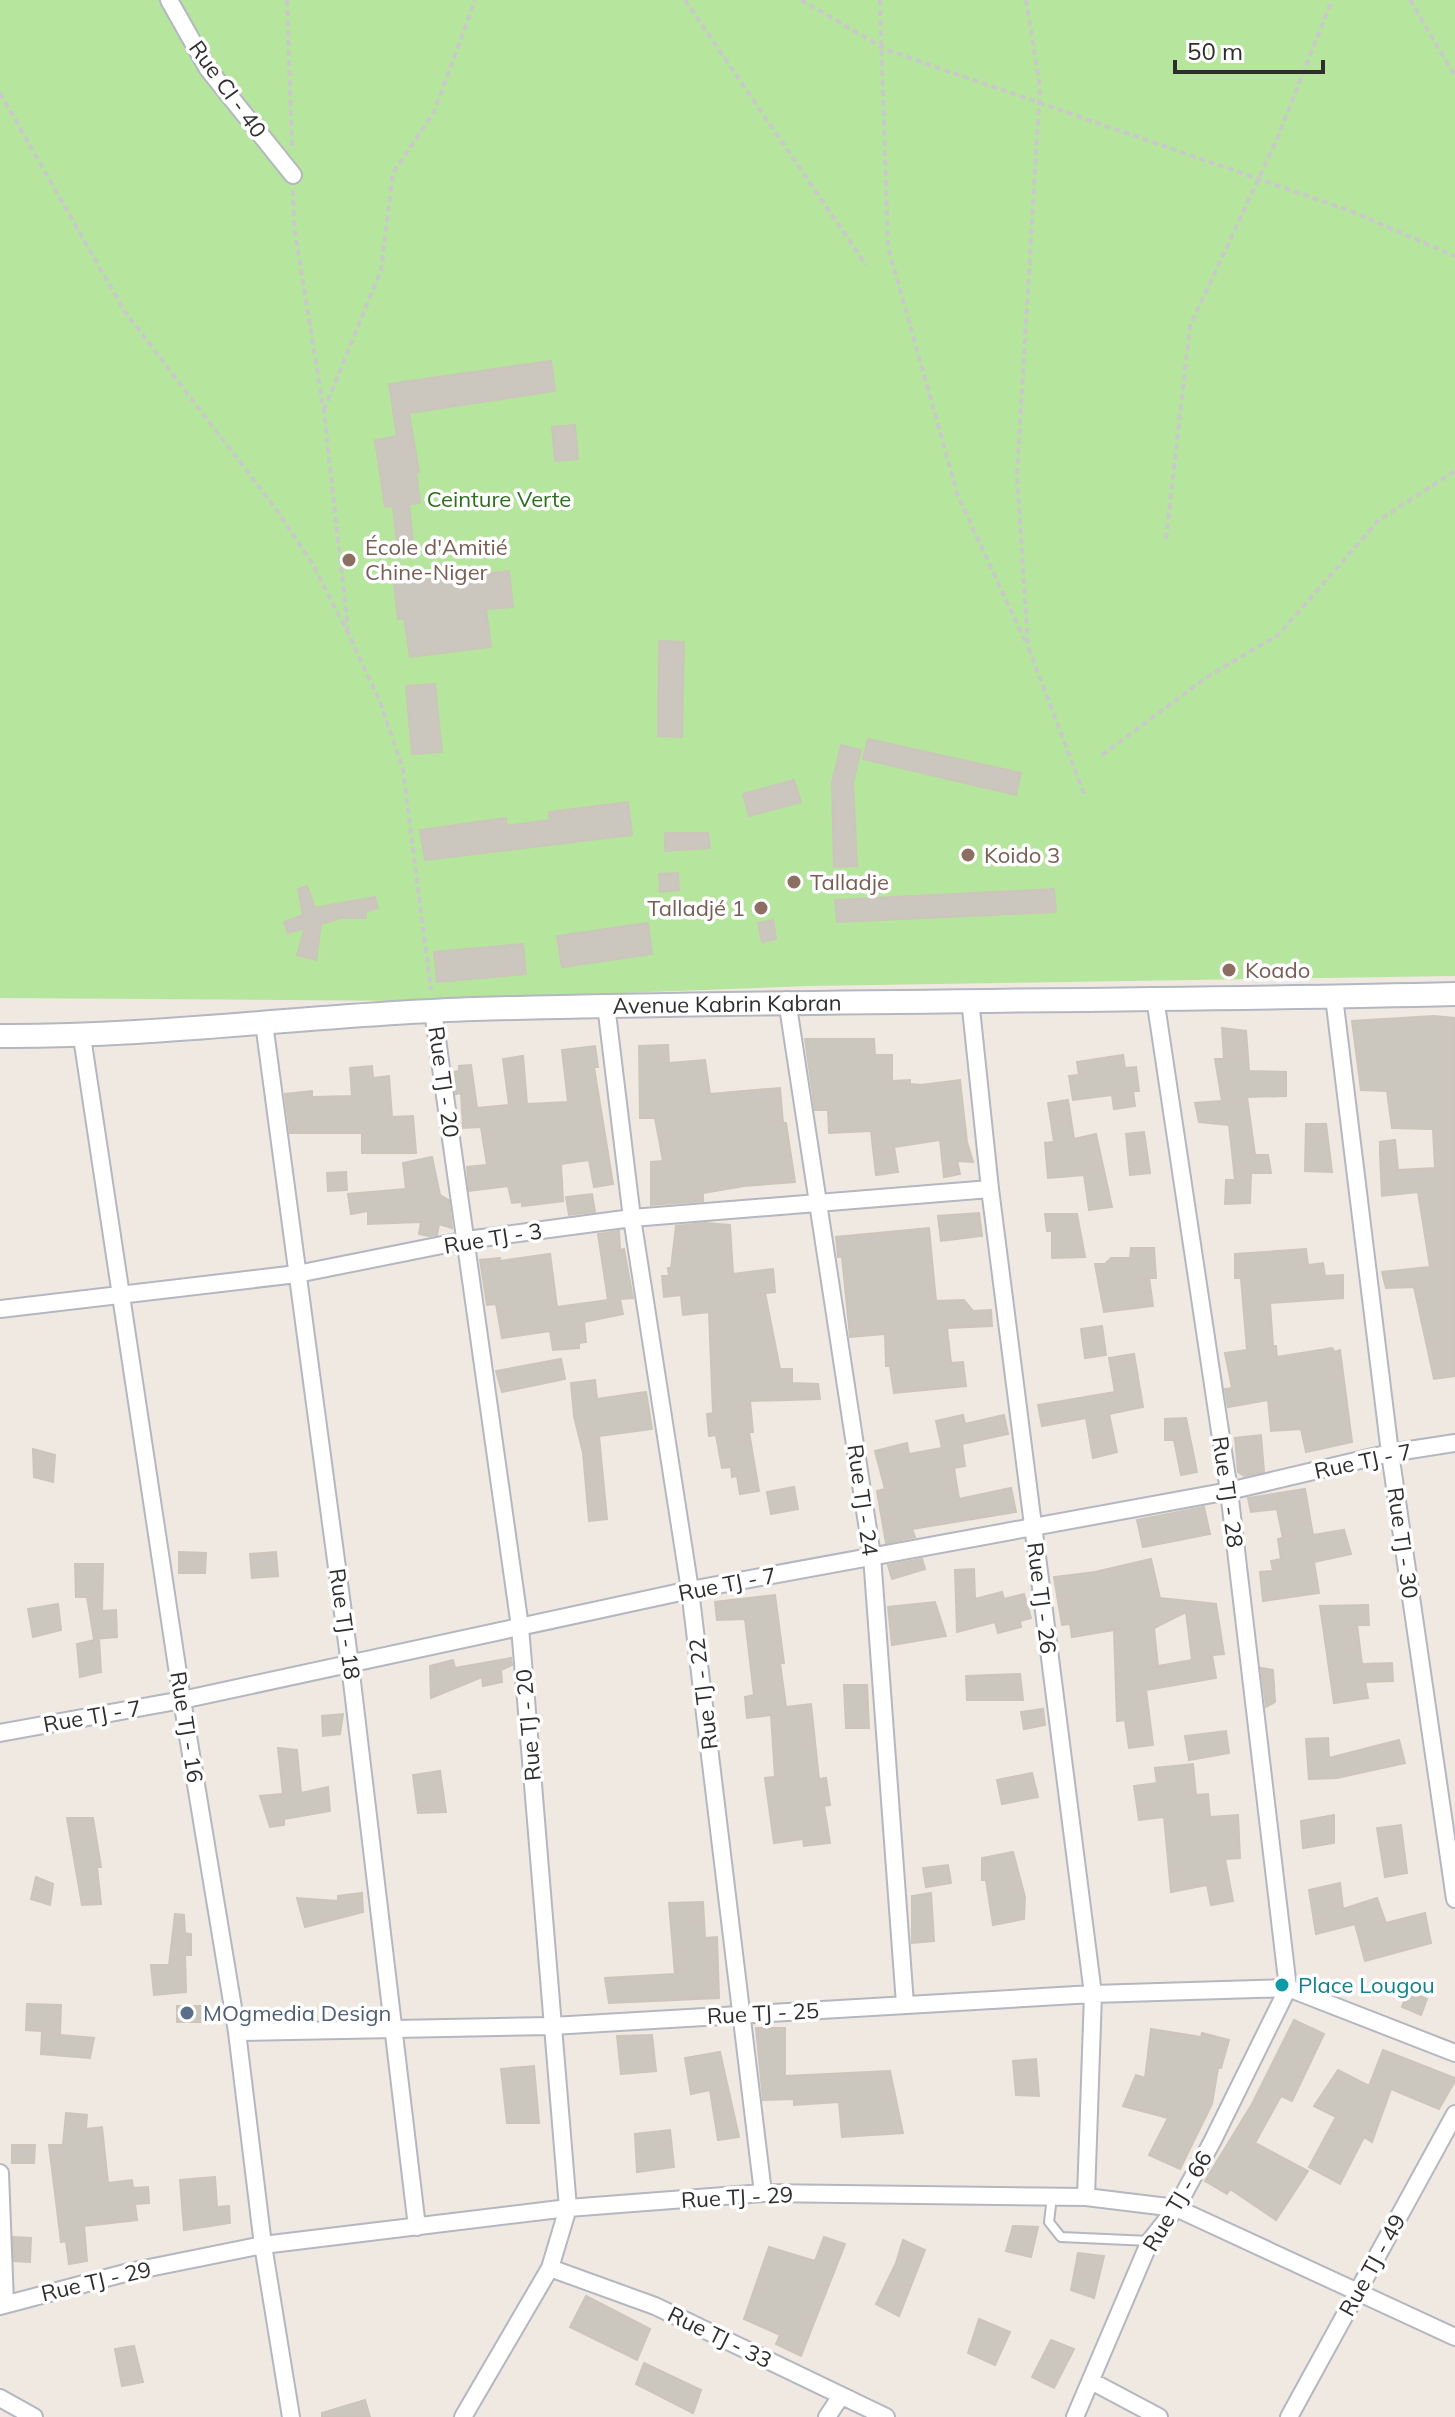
<svg xmlns="http://www.w3.org/2000/svg" width="1455" height="2417" font-family="Mulish,sans-serif">
  <style>
    .park { fill: #b6e59e }
    .building { fill: #cbc7bf; stroke: #cbc5ba; stroke-width: 2; fill-rule: evenodd }
    .lines { fill: none; stroke-linecap: round; stroke-linejoin: round }
    .lane-casing { stroke: #b4b7c1; stroke-width: 12 }
    .street-casing { stroke: #b4b7c1; stroke-width: 20 }
    .secondary-casing { stroke: #b4b7c1; stroke-width: 26 }
    .path { stroke: #c9c9c9; stroke-width: 4; stroke-dasharray: 6 4; stroke-linecap: butt }
    .lane { stroke: #fff; stroke-width: 8 }
    .street { stroke: #fff; stroke-width: 16 }
    .secondary { stroke: #fff; stroke-width: 22 }
    .education-dot { fill: #8d6e63; stroke: #fff; stroke-width: 3 }
    .culture-dot { fill: #0f9aa8; stroke: #fff; stroke-width: 3 }
    .service-dot { fill: #5c6f8a; stroke: #fff; stroke-width: 3 }
    .labels { text-anchor: middle; dominant-baseline: central; stroke-width: 7; stroke-linejoin: round; paint-order: stroke }
    .street-label { font-size: 22px; fill: #2e2e2e; stroke: #fff }
    .park-label { font-size: 22px; fill: #2c6e1b; stroke: #fff }
    .education-label { font-size: 22px; fill: #785e54; stroke: #fff; text-anchor: start }
    .culture-label { font-size: 22px; fill: #0d838f; stroke: #fff; text-anchor: start }
    .service-label { font-size: 22px; fill: #4e5e75; stroke: #fff; text-anchor: start }
  </style>
  <rect width="100%" height="100%" fill="#efe9e1"/>
  <path class="park" d="M0 0H1455V976L808 986 412 1001 0 998Z"/>
  <path class="building" d="M551 361 555 391 409 413 419 472H416L420 503 409 504 413 544 397 545 393 506 385 507 375 440 397 436 389 384Z
    M575 425 578 459 555 461 552 427Z
    M509 571 513 607 486 609 491 647 410 657 404 618 398 619 394 583Z
    M659 641 684 642 682 737 658 736Z
    M435 684 442 752 412 754 406 686Z
    M868 739 1021 773 1016 795 863 759Z
    M841 745 861 750 853 782 857 866 834 867 832 783Z
    M794 780 801 802 749 816 743 794Z
    M628 802 632 835 425 860 420 830 506 818 507 826 550 820 549 812Z
    M665 833H708L710 848 665 851Z
    M678 873 679 890 660 892 659 874Z
    M307 886 315 908 375 897 378 908 365 912 366 918H341L321 924 316 960 297 955 305 928 288 933 284 922 303 915 298 889Z
    M1054 889 1056 912 837 922 835 900Z
    M773 920 776 939 762 942 758 923Z
    M648 923 652 954 562 967 557 936Z
    M523 944 526 974 437 982 434 952Z
    M1434 1016 1455 1018V1376L1434 1379 1414 1287 1386 1288 1382 1272 1430 1267 1418 1192 1382 1196 1380 1154V1142L1395 1140 1398 1170 1435 1168 1433 1129 1392 1128 1387 1091 1361 1090 1352 1021Z
    M1222 1028 1246 1031 1249 1071 1286 1072V1096L1247 1097 1255 1155H1268L1271 1173H1251L1250 1203 1225 1204 1226 1180H1235L1229 1125 1199 1122 1195 1103 1222 1101 1215 1059H1224Z
    M805 1039H874L875 1055H892V1081L910 1080V1084L921 1085 960 1080 967 1142 973 1162 957 1161 960 1174 944 1177 940 1140 894 1147 898 1172 876 1175 871 1131 829 1133 828 1110H815Z
    M668 1045 669 1063 705 1060 710 1094 780 1088 783 1123H786L795 1182 744 1186 703 1193V1201L651 1205V1162L663 1161 655 1118H640L639 1046Z
    M595 1046 598 1067H594L613 1184 594 1187 589 1160 561 1164 563 1201 522 1206V1202L512 1203 508 1186 469 1191 467 1167 487 1165 481 1127 463 1128 461 1093 456 1094 453 1072 459 1071V1066L471 1065 477 1108 509 1105 503 1059 523 1056 527 1104 568 1102 562 1050Z
    M1123 1055 1125 1068 1136 1067 1139 1091H1133L1135 1106 1114 1109 1112 1095 1073 1100 1069 1076 1079 1075 1077 1062Z
    M372 1066 373 1078 389 1076 392 1117 413 1116 416 1153H362V1133H290L285 1094 312 1091V1097L352 1096 350 1068Z
    M1068 1100 1074 1139 1096 1134 1112 1207 1089 1210 1084 1175 1048 1178 1045 1143 1054 1142 1048 1103Z
    M1306 1124H1326L1332 1172 1305 1171Z
    M1144 1132 1150 1173 1130 1175 1126 1134Z
    M432 1157 440 1195 449 1200 452 1228 439 1224 437 1235 429 1236 419 1234 421 1222 368 1224V1211L351 1214 348 1194 406 1189 403 1163Z
    M346 1172 347 1190 328 1191 327 1173Z
    M592 1194 595 1212 569 1215 566 1197Z
    M979 1213 982 1236 941 1241 938 1216Z
    M1045 1214H1077L1085 1257 1052 1258V1231H1047Z
    M704 1223 730 1225 733 1274 773 1269 775 1292 765 1293 780 1369H792V1383L818 1384 820 1399 750 1401 753 1432H749L759 1491 740 1494 737 1476 732 1477 731 1467 722 1468 716 1435 709 1436 707 1414 713 1413 709 1312 683 1315 681 1295 664 1297 662 1276H669L668 1268H671L676 1226Z
    M929 1228 936 1301 964 1300 973 1311 991 1310 992 1326 947 1328 951 1363 963 1362 966 1386 894 1393 890 1366H886L885 1334 850 1337 842 1257H838L836 1237Z
    M619 1231 620 1250 624 1249 633 1298 620 1299 623 1314 584 1322 586 1342 579 1343V1348L553 1350 550 1331 502 1338 496 1304 487 1305 480 1260 500 1258V1261L550 1254 557 1307 608 1300 598 1234Z
    M1131 1248H1154L1156 1278H1149L1153 1306 1104 1312 1095 1264H1105L1111 1258H1130Z
    M1306 1249 1308 1265 1323 1263 1325 1276 1343 1275V1298L1270 1303 1273 1346H1276L1277 1357 1332 1348 1335 1352 1340 1350 1352 1442 1306 1452 1301 1429 1271 1431 1268 1400 1228 1407 1225 1389 1232 1388 1225 1353 1247 1350 1241 1278H1235V1254Z
    M1102 1326 1106 1355 1085 1358 1081 1329Z
    M1134 1354 1143 1407 1109 1414 1117 1452 1093 1458 1086 1418 1042 1426 1038 1405 1115 1392 1109 1358Z
    M561 1359 565 1379 502 1392 496 1371Z
    M595 1380 597 1399 646 1392 652 1429 599 1436 607 1519 589 1521 583 1453 574 1416 571 1383Z
    M963 1415 965 1424 1004 1415 1008 1434 962 1444 965 1466 954 1468 959 1499 1011 1488 1016 1512 912 1529 915 1537 886 1543 877 1491 885 1489 875 1451 907 1443 909 1454 942 1448 936 1421Z
    M1186 1418 1197 1472 1181 1475 1174 1440H1165V1419Z
    M1261 1435 1264 1472 1244 1476 1238 1472 1235 1438Z
    M33 1449 55 1455 53 1482 34 1477Z
    M794 1487 798 1509 771 1514 767 1492Z
    M1305 1489 1313 1535 1344 1530 1351 1554 1314 1562 1319 1593 1263 1601 1260 1572 1273 1571 1271 1561 1281 1559 1278 1539 1283 1538 1277 1509 1251 1512 1248 1498Z
    M1204 1507 1210 1534 1143 1547 1137 1520Z
    M179 1552 206 1553 205 1573H179Z
    M276 1552 278 1576 252 1578 250 1554Z
    M922 1559 925 1569 892 1579 888 1565Z
    M1151 1559 1160 1598 1216 1604 1224 1654 1212 1655 1216 1678 1146 1690 1153 1745 1129 1748 1125 1720 1117 1721 1114 1630 1072 1637 1070 1624 1062 1625 1054 1577 1095 1572ZM1186 1612 1192 1660 1158 1666 1154 1628Z
    M75 1564H103L102 1611 116 1610 117 1637 94 1639 87 1597H76Z
    M974 1569 975 1599 1002 1592 1004 1599 1024 1594 1031 1618 1020 1621 1021 1627 998 1633 995 1622 957 1632 955 1570Z
    M775 1595 784 1663H780L786 1707 811 1704 819 1779 826 1778 830 1805 824 1806 830 1843 804 1846 803 1839 774 1843 765 1778 775 1777 771 1715 747 1718 745 1697 754 1695 745 1619 717 1620 715 1602Z
    M935 1602 946 1636 892 1645 888 1607Z
    M58 1604 61 1630 33 1637 28 1609Z
    M1368 1605 1369 1625H1357L1362 1664 1392 1663 1393 1681 1365 1682 1368 1698 1334 1703 1320 1606Z
    M99 1639 101 1672 80 1677 77 1644Z
    M511 1658 512 1665 501 1670 502 1682 483 1686 482 1677 431 1698 430 1666 453 1660 455 1668Z
    M1261 1668 1273 1670 1275 1702 1266 1707Z
    M1020 1674 1023 1700H967L966 1676Z
    M844 1685H867L869 1728H846Z
    M1043 1709 1045 1725 1024 1729 1021 1712Z
    M343 1714 340 1734 323 1736 322 1716Z
    M1226 1731 1229 1753 1189 1760 1185 1736Z
    M1328 1738 1329 1758 1399 1740 1405 1763 1337 1778 1309 1779 1306 1739Z
    M278 1748 297 1750 301 1793 328 1787 330 1811 284 1819V1825L270 1827 260 1796 283 1794Z
    M1193 1764 1196 1795 1208 1794 1210 1817 1238 1815 1240 1858 1225 1859 1233 1901 1211 1905 1207 1885 1171 1892 1164 1817 1139 1820 1134 1786 1157 1783 1155 1768Z
    M440 1771 446 1812 418 1813 413 1775Z
    M1032 1773 1038 1797 1002 1804 997 1780Z
    M1334 1815V1843L1303 1848 1301 1821Z
    M67 1818H93L101 1867H97L101 1904 82 1905Z
    M1401 1825 1407 1873 1385 1877 1377 1828Z
    M1013 1852 1025 1897 1024 1919 993 1925 986 1880H982V1858Z
    M948 1865 951 1883 926 1887 923 1868Z
    M36 1877 53 1884 50 1905 31 1899Z
    M1340 1883 1343 1909 1377 1898 1386 1923 1425 1913 1431 1943 1365 1961 1355 1924 1316 1934 1309 1890Z
    M362 1893 363 1912 305 1927 297 1898 338 1901V1896Z
    M931 1893 934 1941 912 1943V1896Z
    M703 1902 705 1938 717 1937 719 1998 609 2003 605 1978 675 1974 669 1903Z
    M175 1914 184 1915 185 1933 191 1934V1955H185L186 1992 154 1995 151 1965H169Z
    M1407 1991 1427 1999 1421 2015 1402 2007Z
    M27 2004 61 2005 60 2035 94 2038 90 2058 41 2054 42 2031 26 2030Z
    M177 2006H203V2022H177Z
    M1294 2020 1324 2034 1292 2101 1281 2096 1255 2143 1308 2171 1276 2220 1230 2189 1227 2194 1205 2181 1252 2104Z
    M756 2028H785V2076L890 2071 903 2133 842 2137 839 2102 794 2105V2099L763 2100Z
    M1151 2029 1201 2037 1202 2033 1229 2040 1221 2068H1218L1212 2104 1180 2169 1149 2155 1168 2118 1123 2106 1136 2075 1145 2078Z
    M652 2035 656 2071 621 2074 617 2036Z
    M1383 2050 1455 2078V2081L1439 2109 1391 2089 1372 2142 1364 2137 1340 2184 1309 2167 1336 2117 1314 2106 1338 2070 1369 2086Z
    M720 2052 739 2137 718 2140 710 2090 691 2094 685 2058Z
    M1036 2059 1039 2096 1016 2095 1013 2061Z
    M534 2066 539 2123H507L501 2069Z
    M66 2113 87 2115 86 2129 102 2127 108 2183 132 2180 133 2188 148 2187 149 2203 135 2204 137 2220 84 2226 87 2261 69 2264 66 2241 61 2242 49 2145H63Z
    M670 2130 674 2167 637 2172 635 2134Z
    M12 2145H35L34 2163H12Z
    M215 2177 217 2207 229 2206 230 2223 184 2230 180 2180Z
    M1013 2226 1038 2227 1031 2257 1006 2251Z
    M13 2237 31 2238 30 2262 14 2261Z
    M824 2237 845 2244 801 2356 776 2344 780 2335 744 2319 769 2247 815 2261Z
    M903 2240 925 2250 899 2316 876 2304 896 2263Z
    M1078 2253 1104 2256 1094 2298 1071 2290Z
    M586 2296 650 2329 637 2360 570 2327Z
    M979 2319 1010 2332 995 2365 968 2353Z
    M1051 2340 1074 2349 1054 2388 1032 2377Z
    M134 2346 143 2382 122 2386 115 2349Z
    M644 2363 701 2390 693 2413 636 2384Z
    M365 2400 370 2417H322V2413Z"/>
  <g class="lines">
    <defs>
      <path id="lane" d="M1052 2197 1049 2222 1061 2237 1150 2241"/>
      <path id="street" d="M169 0 208 69 293 175
        M1334 997 1390 1453 1455 1899
        M1155 998 1229 1491 1288 1988
        M970 999 990 1189 1093 1994 1086 2197
        M787 1000 872 1556 905 2004
        M606 1005 632 1218 690 1590 763 2193
        M433 1011 520 1627 568 2208 550 2268 463 2417
        M264 1023 350 1665 417 2227
        M82 1037 182 1700 237 2032 263 2245 291 2417
        M0 1309 297 1274 467 1240 632 1218 990 1189
        M0 1733 182 1700 690 1590 1229 1491 1390 1453 1455 1443
        M237 2032 552 2026 1093 1994 1288 1988 1455 2053
        M0 2173 5 2303
        M550 2268 655 2306 886 2417
        M0 2306 129 2272 263 2245 568 2208 763 2193 1086 2197 1176 2208 1455 2337
        M1093 2382 1159 2417
        M0 2398 34 2417
        M827 2417 841 2396
        M1075 2417 1150 2241 1176 2208 1212 2142 1288 1988
        M1289 2417 1455 2114"/>
      <g id="secondary">
        <path id="s1" d="M0 1036C159 1037 316 1014 475 1009 801 1000 1128 1002 1455 994"/>
      </g>
    </defs>
    <use href="#lane" class="lane-casing"/>
    <use href="#street" class="street-casing"/>
    <use href="#secondary" class="secondary-casing"/>
    <path class="path" d="M287 0 292 146
      M685 0 866 265
      M801 0 887 50 1348 210 1455 256
      M880 0 888 247 958 496 1025 641
      M1026 0 1040 87 1017 475 1028 646 1084 794
      M1410 0 1455 76
      M0 93 125 312 276 509 312 563 348 633 381 704 403 770 431 990
      M293 190 294 226 324 412 348 630
      M324 410 381 270 393 173 434 112 475 0
      M1166 539 1190 326 1277 139 1332 0
      M1102 755 1210 675 1278 635 1379 520 1455 471"/>
    <use href="#lane" class="lane"/>
    <use href="#street" class="street"/>
    <use href="#secondary" class="secondary"/>
  </g>
  <g class="education-dot">
    <circle cx="349" cy="560" r="8"/>
    <circle cx="968" cy="855" r="8"/>
    <circle cx="794" cy="882" r="8"/>
    <circle cx="761" cy="908" r="8"/>
    <circle cx="1229" cy="970" r="8"/>
  </g>
  <circle class="culture-dot" cx="1282" cy="1985" r="8"/>
  <circle class="service-dot" cx="187" cy="2013" r="8"/>
  <g class="labels">
    <g class="street-label">
      <text transform="translate(228 89) rotate(54)">Rue CI - 40</text>
      <text stroke="none"><textPath href="#s1" startOffset="728">Avenue Kabrin Kabran</textPath></text>
      <text transform="translate(444 1082) rotate(82)">Rue TJ - 20</text>
      <text transform="translate(493 1238) rotate(-9)">Rue TJ - 3</text>
      <text transform="translate(1363 1461) rotate(-12)">Rue TJ - 7</text>
      <text transform="translate(1228 1492) rotate(82)">Rue TJ - 28</text>
      <text transform="translate(863 1500) rotate(82)">Rue TJ - 24</text>
      <text transform="translate(1403 1543) rotate(82)">Rue TJ - 30</text>
      <text transform="translate(727 1584) rotate(-11)">Rue TJ - 7</text>
      <text transform="translate(1042 1598) rotate(83)">Rue TJ - 26</text>
      <text transform="translate(345 1624) rotate(82)">Rue TJ - 18</text>
      <text transform="translate(703 1694) rotate(-97)">Rue TJ - 22</text>
      <text transform="translate(92 1716) rotate(-10)">Rue TJ - 7</text>
      <text transform="translate(528 1725) rotate(-95)">Rue TJ - 20</text>
      <text transform="translate(187 1727) rotate(81)">Rue TJ - 16</text>
      <text transform="translate(763 2013) rotate(-3)">Rue TJ - 25</text>
      <text transform="translate(737 2197) rotate(-3)">Rue TJ - 29</text>
      <text transform="translate(1177 2201) rotate(-59)">Rue TJ - 66</text>
      <text transform="translate(1372 2265) rotate(-61)">Rue TJ - 49</text>
      <text transform="translate(96 2281) rotate(-13)">Rue TJ - 29</text>
      <text transform="translate(720 2337) rotate(26)">Rue TJ - 33</text>
    </g>
    <g class="park-label">
      <text x="499" y="499">Ceinture Verte</text>
    </g>
    <g class="education-label">
      <text x="365" y="547">École d'Amitié<tspan x="365" dy="25">Chine-Niger</tspan></text>
      <text x="984" y="855">Koido 3</text>
      <text x="810" y="882">Talladje</text>
      <text x="745" y="908" text-anchor="end">Talladjé 1</text>
      <text x="1245" y="970">Koado</text>
    </g>
    <g class="culture-label">
      <text x="1298" y="1985">Place Lougou</text>
    </g>
    <g class="service-label">
      <text x="203" y="2013">MOgmedia Design</text>
    </g>
  </g>
  <path d="M1175 60v12h148v-12" fill="none" stroke="#2e2e2e" stroke-width="4"/>
  <text x="1187" y="60" font-size="24" fill="#2e2e2e" stroke="#ffffff" stroke-width="6" paint-order="stroke">50 m</text>
</svg>
